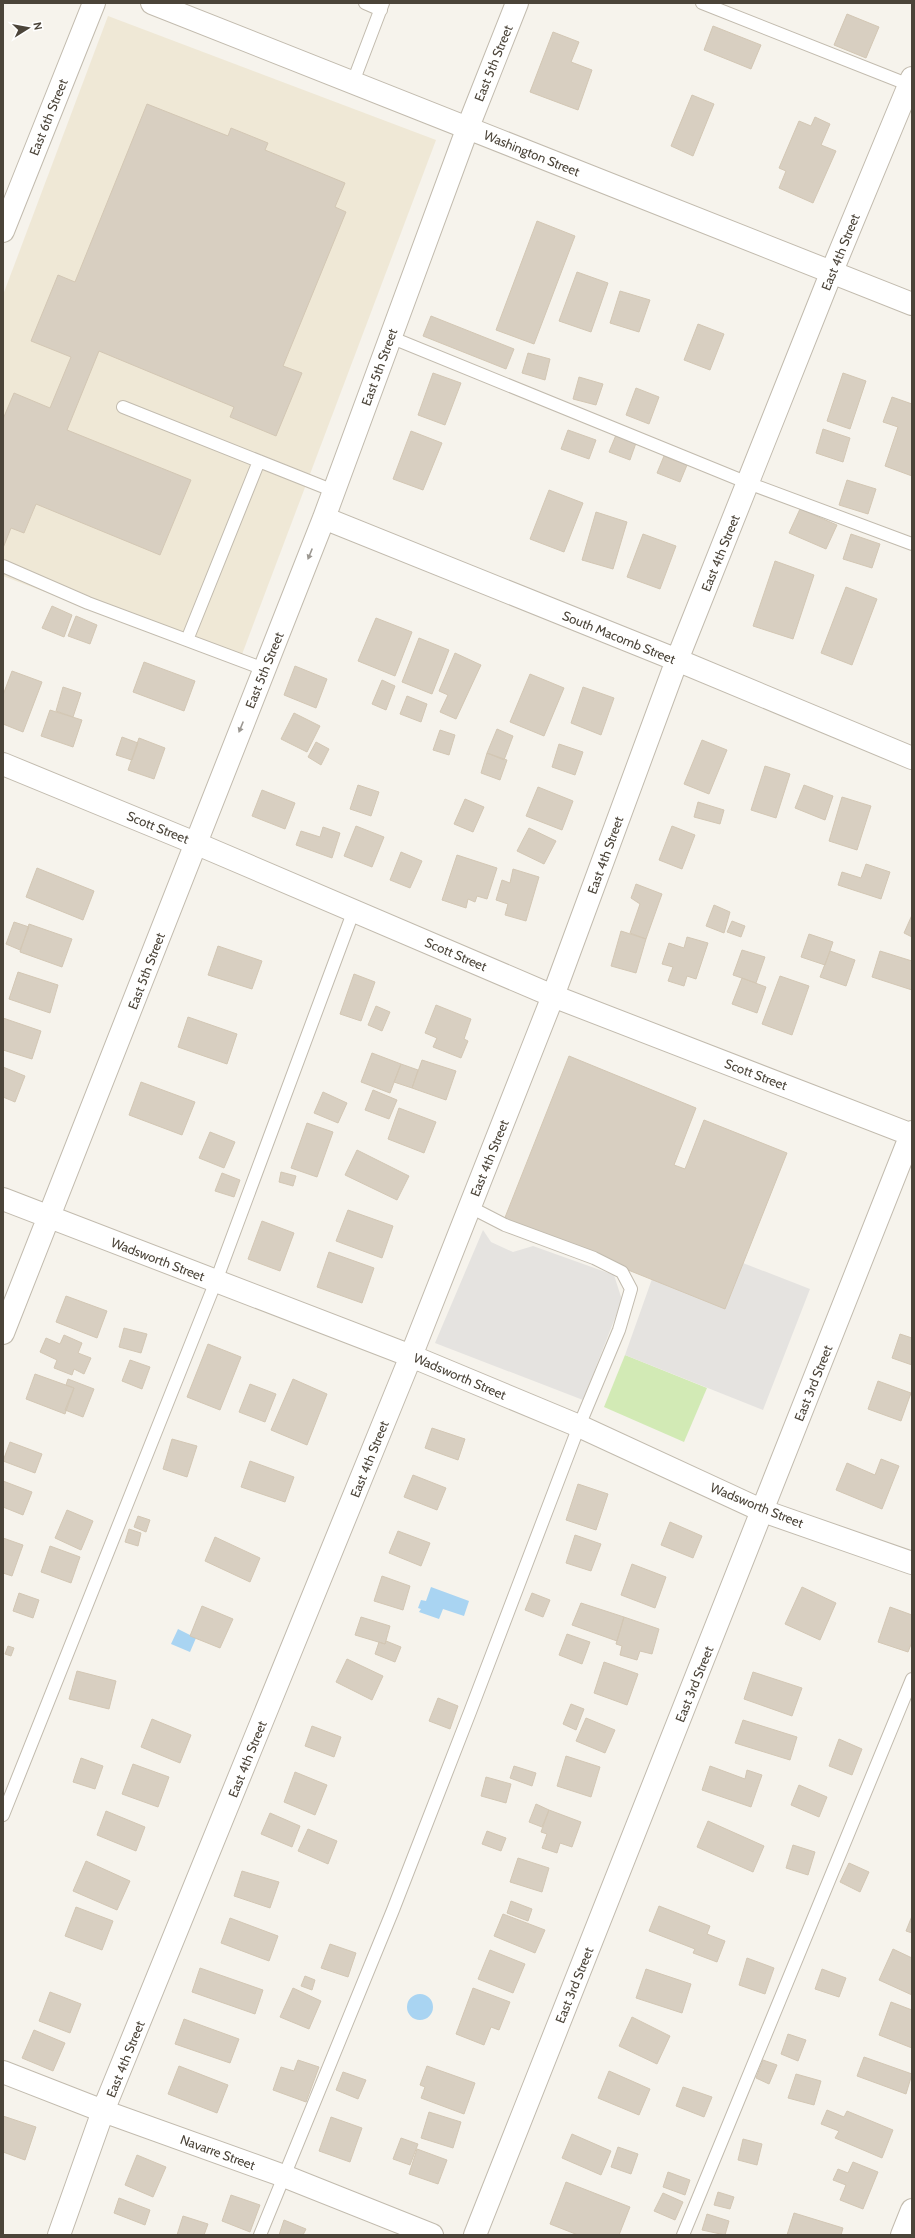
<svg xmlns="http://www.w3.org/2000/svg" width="915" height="2238" font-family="Cabin,sans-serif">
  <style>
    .education { fill: #efe8d6 }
    .green { fill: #d2eab5 }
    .parking { fill: #e5e3e0 }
    .water { fill: #a9d4f2 }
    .building { fill: #d8cfc1; stroke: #d3c7b4 }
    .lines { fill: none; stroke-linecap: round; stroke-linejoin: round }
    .service-casing { stroke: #c2bbae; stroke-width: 14 }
    .minor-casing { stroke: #c2bbae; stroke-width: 24 }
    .tertiary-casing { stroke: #c2bbae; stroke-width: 24 }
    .service { stroke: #fff; stroke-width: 12 }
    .minor { stroke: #fff; stroke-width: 22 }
    .tertiary { stroke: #fff; stroke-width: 22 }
    .oneway { fill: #9c9892 }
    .labels { text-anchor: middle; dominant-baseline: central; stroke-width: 4; stroke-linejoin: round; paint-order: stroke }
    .street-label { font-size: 13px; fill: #4b4439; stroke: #fff }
  </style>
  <rect width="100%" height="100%" fill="#f6f3ec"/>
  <path class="education" d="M108 16 436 140 238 665 3 576V295Z"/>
  <path class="green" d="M625 1355 707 1388 684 1442 604 1407Z"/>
  <path class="parking" d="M483 1230 491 1242 513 1252 533 1246 614 1275 622 1300 583 1400 435 1343Z
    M743 1263 810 1289 763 1410 625 1355 652 1279Z"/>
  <path class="water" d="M431 1587 469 1601 464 1616 443 1609 439 1619 419 1612 421 1609 418 1608 421 1600 426 1601Z
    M178 1629 196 1638 190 1652 171 1644Z
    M407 2007a13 13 0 1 1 26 0a13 13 0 1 1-26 0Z"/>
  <path class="building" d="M847 14 879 27 866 58 834 45Z
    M713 26 761 45 751 69 704 50Z
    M553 32 579 42 571 62 592 70 578 110 530 92Z
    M692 95 714 104 693 156 671 146Z
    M147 104 228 136 231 128 268 143 265 150 345 183 335 207 346 212 283 366 302 373 276 436 230 417 234 407 99 351 67 430 191 480 160 555 36 504 24 533 11 528 3 548V419L14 393 50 408 71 357 31 341 58 275 75 282Z
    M815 117 830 124 821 145 836 151 813 203 779 188 786 171 779 168 799 121 811 126Z
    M537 221 575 236 534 344 496 330Z
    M577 272 608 283 591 332 559 321Z
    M620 291 650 300 639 332 610 323Z
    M431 316 514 349 506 369 423 336Z
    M698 324 724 334 710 370 684 360Z
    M528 353 550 359 545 380 522 373Z
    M433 373 461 383 445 425 418 415Z
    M843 373 866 381 850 429 827 421Z
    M579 377 603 384 596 405 573 399Z
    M636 388 659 397 649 424 626 415Z
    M892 397 912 404V476L885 466 898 427 883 422Z
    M823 429 850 438 843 462 816 453Z
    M568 430 596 440 589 459 561 449Z
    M411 431 442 443 423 490 393 479Z
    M616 435 636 443 630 460 609 452Z
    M664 456 687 465 680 482 657 473Z
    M847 480 876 489 868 514 839 505Z
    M549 490 583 503 564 552 530 539Z
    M800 509 837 525 826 549 789 533Z
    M596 512 627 522 613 569 582 560Z
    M643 534 676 546 660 589 627 577Z
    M851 534 880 544 872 568 843 559Z
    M775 561 814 575 793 639 753 626Z
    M846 587 877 599 852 665 821 653Z
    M52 606 72 615 64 637 42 628Z
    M76 616 97 625 90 644 68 636Z
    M376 618 412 632 395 676 358 661Z
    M419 638 449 650 432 694 402 682Z
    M455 653 481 665 456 719 440 712 448 695 439 691Z
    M144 662 195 681 184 711 133 692Z
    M295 666 327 679 316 708 284 695Z
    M12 671 42 682 23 732 3 724V695Z
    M530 674 564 688 544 736 510 722Z
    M382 680 395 686 386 710 372 704Z
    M63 687 81 693 73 717 56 711Z
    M583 687 614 698 601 735 571 723Z
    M407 696 427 704 421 722 400 714Z
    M50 710 82 720 73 747 41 736Z
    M294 713 320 726 307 752 281 739Z
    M497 729 513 736 504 760 487 753Z
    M440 730 455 735 449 755 433 750Z
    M122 737 138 743 132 760 116 755Z
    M139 738 165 748 154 779 128 770Z
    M702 740 727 750 709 794 684 784Z
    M316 742 329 749 321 765 308 757Z
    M559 744 583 752 575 775 552 767Z
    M487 753 507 760 500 780 481 773Z
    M765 766 790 774 776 818 751 810Z
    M358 785 379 792 371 816 350 809Z
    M804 785 833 796 825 820 795 808Z
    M538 787 573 801 562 830 526 816Z
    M262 790 295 803 285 829 252 816Z
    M842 797 871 806 857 850 829 841Z
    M465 799 484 807 473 832 454 824Z
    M698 802 724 810 720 824 694 817Z
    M356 826 384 837 372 867 344 856Z
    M672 826 695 835 682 869 659 860Z
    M323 827 340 833 332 858 296 845 301 831 320 837Z
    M529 828 556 841 544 864 517 851Z
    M401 852 422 861 410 888 390 880Z
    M457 855 497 868 487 899 477 896 475 902 468 899 466 908 442 900Z
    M866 864 890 872 881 899 838 885 842 872 861 878Z
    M37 868 94 891 83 920 26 897Z
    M513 869 539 877 526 921 505 915 508 904 496 900 502 880 510 883Z
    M636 884 662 894 646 939 630 933 640 904 631 898Z
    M714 905 730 912 724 933 706 926Z
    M912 915V937L904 933Z
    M732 921 745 926 741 937 727 932Z
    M14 922 29 927 20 950 6 944Z
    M29 924 72 939 62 967 20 952Z
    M621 931 646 939 636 973 611 966Z
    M809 934 833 942 825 965 801 957Z
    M687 937 708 943 696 979 687 976 684 986 668 981 673 967 662 964 669 943 684 948Z
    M218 946 262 961 252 989 208 975Z
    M742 950 765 957 756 983 733 975Z
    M830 951 855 960 846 986 820 977Z
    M880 951 912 961V990L872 977Z
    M18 972 58 985 50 1013 9 999Z
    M354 974 375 982 361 1021 340 1014Z
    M780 976 809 986 792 1035 762 1024Z
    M742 978 766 987 757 1013 732 1004Z
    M436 1005 471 1019 464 1039 468 1041 461 1058 433 1047 437 1038 425 1033Z
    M376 1006 390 1012 382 1031 368 1025Z
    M188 1017 237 1034 227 1064 178 1047Z
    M3 1018 41 1031 32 1059 3 1050Z
    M372 1053 401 1064 390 1093 361 1082Z
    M569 1056 696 1108 674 1165 685 1169 704 1120 787 1153 725 1309 504 1220Z
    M422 1060 456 1071 446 1100 412 1088Z
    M401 1064 418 1070 412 1088 394 1082Z
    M3 1067 25 1076 15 1102 3 1097Z
    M141 1082 195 1102 182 1135 129 1115Z
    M373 1090 397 1100 389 1119 365 1110Z
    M323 1092 347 1103 338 1123 314 1113Z
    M399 1108 436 1122 424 1153 388 1139Z
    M307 1123 333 1132 317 1177 291 1168Z
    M210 1132 235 1142 224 1168 199 1158Z
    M357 1150 409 1176 397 1200 345 1175Z
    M281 1172 296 1176 293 1186 279 1182Z
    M222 1173 240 1180 234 1197 215 1191Z
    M348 1210 393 1226 382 1258 336 1241Z
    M262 1221 294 1233 280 1271 248 1259Z
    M329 1252 374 1268 362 1303 317 1287Z
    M66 1296 107 1311 97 1338 56 1322Z
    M124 1328 147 1334 141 1353 119 1347Z
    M900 1334 912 1338V1365L892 1358Z
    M64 1335 82 1343 78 1353 91 1358 84 1374 74 1369 72 1375 54 1368 57 1360 40 1352 46 1338 60 1344Z
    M208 1344 241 1357 220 1410 187 1397Z
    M130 1360 150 1367 142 1389 122 1381Z
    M35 1374 74 1388 65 1414 26 1399Z
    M68 1379 94 1389 83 1417 65 1410 74 1388 66 1385Z
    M293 1379 327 1394 307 1445 271 1430Z
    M878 1381 911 1393 901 1421 868 1409Z
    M250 1384 276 1394 265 1422 239 1412Z
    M432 1428 465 1439 458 1460 425 1448Z
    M172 1439 197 1446 187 1477 163 1469Z
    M10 1442 42 1454 35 1473 3 1461Z
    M881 1459 899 1466 882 1509 836 1490 847 1463 875 1475Z
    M250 1461 294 1477 285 1502 241 1487Z
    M413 1475 446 1488 437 1510 404 1497Z
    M3 1481 32 1492 23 1515 3 1507Z
    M578 1484 608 1494 596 1530 566 1520Z
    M67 1510 93 1521 81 1550 55 1538Z
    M138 1516 150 1520 146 1532 134 1527Z
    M670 1522 702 1536 693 1558 661 1545Z
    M129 1529 141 1533 138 1546 125 1542Z
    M398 1531 430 1543 421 1566 389 1553Z
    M575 1535 601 1544 591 1571 566 1563Z
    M215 1537 260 1558 250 1582 205 1561Z
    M3 1538 23 1545 12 1576 3 1573Z
    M50 1546 80 1557 71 1583 41 1572Z
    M632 1564 666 1577 655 1608 621 1595Z
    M382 1576 410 1586 403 1610 374 1601Z
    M802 1587 836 1603 820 1640 785 1624Z
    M19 1593 39 1600 33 1618 13 1611Z
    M532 1593 550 1600 543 1617 525 1610Z
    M581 1603 624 1617 617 1641 572 1625Z
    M202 1606 233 1619 220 1648 190 1636Z
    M890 1607 912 1615V1642L908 1652 878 1642Z
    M361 1617 390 1626 385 1644 355 1635Z
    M624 1617 659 1629 652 1654 640 1651 637 1660 620 1655 622 1646 616 1644Z
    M567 1634 590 1642 582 1664 559 1655Z
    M386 1641 401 1647 395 1662 375 1654 379 1642 385 1644Z
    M8 1646 14 1648 11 1656 5 1654Z
    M347 1659 383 1676 372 1700 336 1682Z
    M604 1662 638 1674 627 1705 594 1693Z
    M77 1671 116 1681 109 1709 69 1699Z
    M753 1672 802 1688 792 1716 744 1699Z
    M438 1698 458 1706 450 1729 429 1721Z
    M571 1704 584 1709 576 1730 563 1724Z
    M586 1718 615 1730 605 1753 576 1741Z
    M152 1719 191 1735 180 1763 141 1747Z
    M743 1720 797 1737 790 1760 735 1743Z
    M312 1726 341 1737 334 1757 305 1746Z
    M839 1739 862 1749 852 1775 829 1766Z
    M566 1756 600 1767 591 1797 557 1786Z
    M81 1758 103 1766 95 1789 73 1782Z
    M133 1764 169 1777 158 1807 122 1794Z
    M514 1766 536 1773 532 1786 510 1778Z
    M710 1766 745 1779 747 1770 762 1775 751 1807 702 1790Z
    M295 1772 327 1785 315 1815 284 1802Z
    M486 1777 511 1784 506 1803 481 1796Z
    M799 1785 827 1797 819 1817 791 1805Z
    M536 1804 549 1810 542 1827 529 1822Z
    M549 1810 581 1822 572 1847 560 1843 557 1853 542 1848 547 1834 541 1832Z
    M106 1811 145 1827 136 1851 97 1835Z
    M270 1813 300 1826 292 1847 261 1834Z
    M708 1821 764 1846 753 1872 697 1847Z
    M308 1829 337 1841 328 1864 298 1851Z
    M487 1831 506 1838 501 1851 482 1844Z
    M793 1845 815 1852 808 1875 786 1868Z
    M518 1858 549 1868 542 1892 510 1882Z
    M86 1861 130 1881 117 1910 73 1891Z
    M849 1863 869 1872 860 1892 840 1882Z
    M242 1871 279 1882 270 1908 234 1896Z
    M511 1901 532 1909 528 1921 507 1913Z
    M659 1906 710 1926 707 1934 725 1941 717 1962 693 1953 695 1949 649 1931Z
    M76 1907 113 1921 102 1950 65 1936Z
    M503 1914 545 1930 535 1953 494 1936Z
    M912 1916V1933L906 1931Z
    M230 1918 278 1936 269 1961 221 1943Z
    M330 1944 356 1953 348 1977 321 1968Z
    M893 1949 912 1958V1995L879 1980Z
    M490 1950 525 1964 513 1993 478 1979Z
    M747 1958 774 1968 765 1994 739 1985Z
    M200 1968 263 1990 255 2014 192 1992Z
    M646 1969 691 1984 682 2013 636 1998Z
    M822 1969 846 1978 839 1997 815 1989Z
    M305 1976 315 1980 312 1990 301 1986Z
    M293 1988 321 2001 309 2029 280 2017Z
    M473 1988 510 2002 499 2030 491 2027 484 2045 456 2034Z
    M50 1992 81 2004 70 2033 39 2021Z
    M891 2002 912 2010V2048L879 2035Z
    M632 2017 670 2036 657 2064 619 2046Z
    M184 2019 239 2039 230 2063 175 2044Z
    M34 2030 65 2043 53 2071 22 2058Z
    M788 2034 806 2040 798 2061 781 2054Z
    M864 2057 912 2074 906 2094 857 2076Z
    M298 2060 319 2067 306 2102 273 2090 281 2067 294 2071Z
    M763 2060 777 2065 769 2084 756 2078Z
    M179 2066 228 2085 217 2113 168 2094Z
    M427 2066 475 2083 464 2114 421 2098 425 2087 420 2085Z
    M609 2071 650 2089 639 2115 598 2098Z
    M343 2072 366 2080 358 2099 336 2090Z
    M796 2074 821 2081 814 2105 788 2098Z
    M683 2087 712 2097 704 2117 676 2106Z
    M827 2110 844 2117 847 2111 893 2130 882 2158 835 2138 839 2131 821 2124Z
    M429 2112 461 2122 453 2148 421 2138Z
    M3 2116 36 2127 25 2160 3 2152Z
    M331 2117 362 2128 350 2162 319 2151Z
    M572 2134 611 2151 601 2175 562 2158Z
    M401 2138 418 2144 410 2165 393 2159Z
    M743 2139 762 2144 757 2165 738 2160Z
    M618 2147 638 2154 631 2174 611 2167Z
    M417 2149 447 2160 438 2184 409 2174Z
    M137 2155 166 2167 153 2197 125 2185Z
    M853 2162 878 2172 863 2209 840 2200 846 2185 833 2180 838 2169 848 2173Z
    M668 2172 690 2180 685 2195 663 2187Z
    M566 2182 630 2207 619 2235H578L550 2224Z
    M718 2192 734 2197 730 2209 714 2205Z
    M663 2193 683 2202 675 2220 654 2211Z
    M231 2195 260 2205 250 2232 222 2221Z
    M119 2198 150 2210 145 2225 114 2213Z
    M794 2213 843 2228 841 2235H787Z
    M707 2214 729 2221 725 2235 702 2230Z
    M183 2216 208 2224 204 2235H177Z
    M284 2220 306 2229 303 2235H279Z"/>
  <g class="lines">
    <defs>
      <path id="service" d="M365 3 381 10
        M702 3 912 86
        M353 82 383 3
        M390 337 748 483 912 544
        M123 407 334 491
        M3 566 88 603 264 669
        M187 640 259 461
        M3 1815 216 1281 354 910
        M260 2235 393 1910 470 1712 579 1426 619 1330 631 1289 622 1272 594 1258 505 1225 470 1207
        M683 2235 912 1679"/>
      <path id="minor" d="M152 3 912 304
        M324 518 677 660 912 758
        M3 764 195 843 553 996 912 1135
        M3 1199 411 1356 579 1426 763 1511 912 1563
        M3 1333 324 518 468 127 517 3
        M3 2072 103 2111 284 2176 432 2235
        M59 2235 103 2111 411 1356 553 996 677 660 832 271 912 78
        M475 2235 912 1132
        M902 2235 912 2210"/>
      <path id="tertiary" d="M3 231 94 3"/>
    </defs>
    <use href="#service" class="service-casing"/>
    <use href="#minor" class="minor-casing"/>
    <use href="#tertiary" class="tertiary-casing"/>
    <use href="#service" class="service"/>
    <use href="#minor" class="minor"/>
    <use href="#tertiary" class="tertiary"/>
  </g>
  <defs><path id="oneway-solid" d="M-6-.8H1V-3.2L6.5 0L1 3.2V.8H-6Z"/></defs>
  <g class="oneway">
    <use href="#oneway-solid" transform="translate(310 554) rotate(112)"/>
    <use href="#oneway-solid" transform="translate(241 727) rotate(112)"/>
  </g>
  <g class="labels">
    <g class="street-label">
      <text transform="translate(493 63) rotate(-68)">East 5th Street</text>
      <text transform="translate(48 117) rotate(-68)">East 6th Street</text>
      <text transform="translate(532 153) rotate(22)">Washington Street</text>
      <text transform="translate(840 252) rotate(-68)">East 4th Street</text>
      <text transform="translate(379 367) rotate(-70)">East 5th Street</text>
      <text transform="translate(720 553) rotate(-68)">East 4th Street</text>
      <text transform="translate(619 637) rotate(22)">South Macomb Street</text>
      <text transform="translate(264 670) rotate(-68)">East 5th Street</text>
      <text transform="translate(158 827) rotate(22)">Scott Street</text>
      <text transform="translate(605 855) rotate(-70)">East 4th Street</text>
      <text transform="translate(456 954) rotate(23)">Scott Street</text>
      <text transform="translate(146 971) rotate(-69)">East 5th Street</text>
      <text transform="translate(756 1074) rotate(21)">Scott Street</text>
      <text transform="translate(489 1158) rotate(-68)">East 4th Street</text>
      <text transform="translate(158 1259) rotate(21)">Wadsworth Street</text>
      <text transform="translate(460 1376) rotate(23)">Wadsworth Street</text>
      <text transform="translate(813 1383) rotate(-68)">East 3rd Street</text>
      <text transform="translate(369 1459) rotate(-68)">East 4th Street</text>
      <text transform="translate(757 1505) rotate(22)">Wadsworth Street</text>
      <text transform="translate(694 1684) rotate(-68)">East 3rd Street</text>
      <text transform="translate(247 1759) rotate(-68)">East 4th Street</text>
      <text transform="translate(574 1985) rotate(-68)">East 3rd Street</text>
      <text transform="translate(125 2059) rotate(-68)">East 4th Street</text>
      <text transform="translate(218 2152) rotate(20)">Navarre Street</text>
    </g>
  </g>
  <rect width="915" height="2238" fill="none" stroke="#4b4439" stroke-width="8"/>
  <g transform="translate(28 28) rotate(79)" stroke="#ffffff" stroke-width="3" paint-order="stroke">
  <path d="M0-3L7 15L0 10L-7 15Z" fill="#4b4439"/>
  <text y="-6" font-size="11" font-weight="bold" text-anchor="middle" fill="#4b4439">N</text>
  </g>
</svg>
